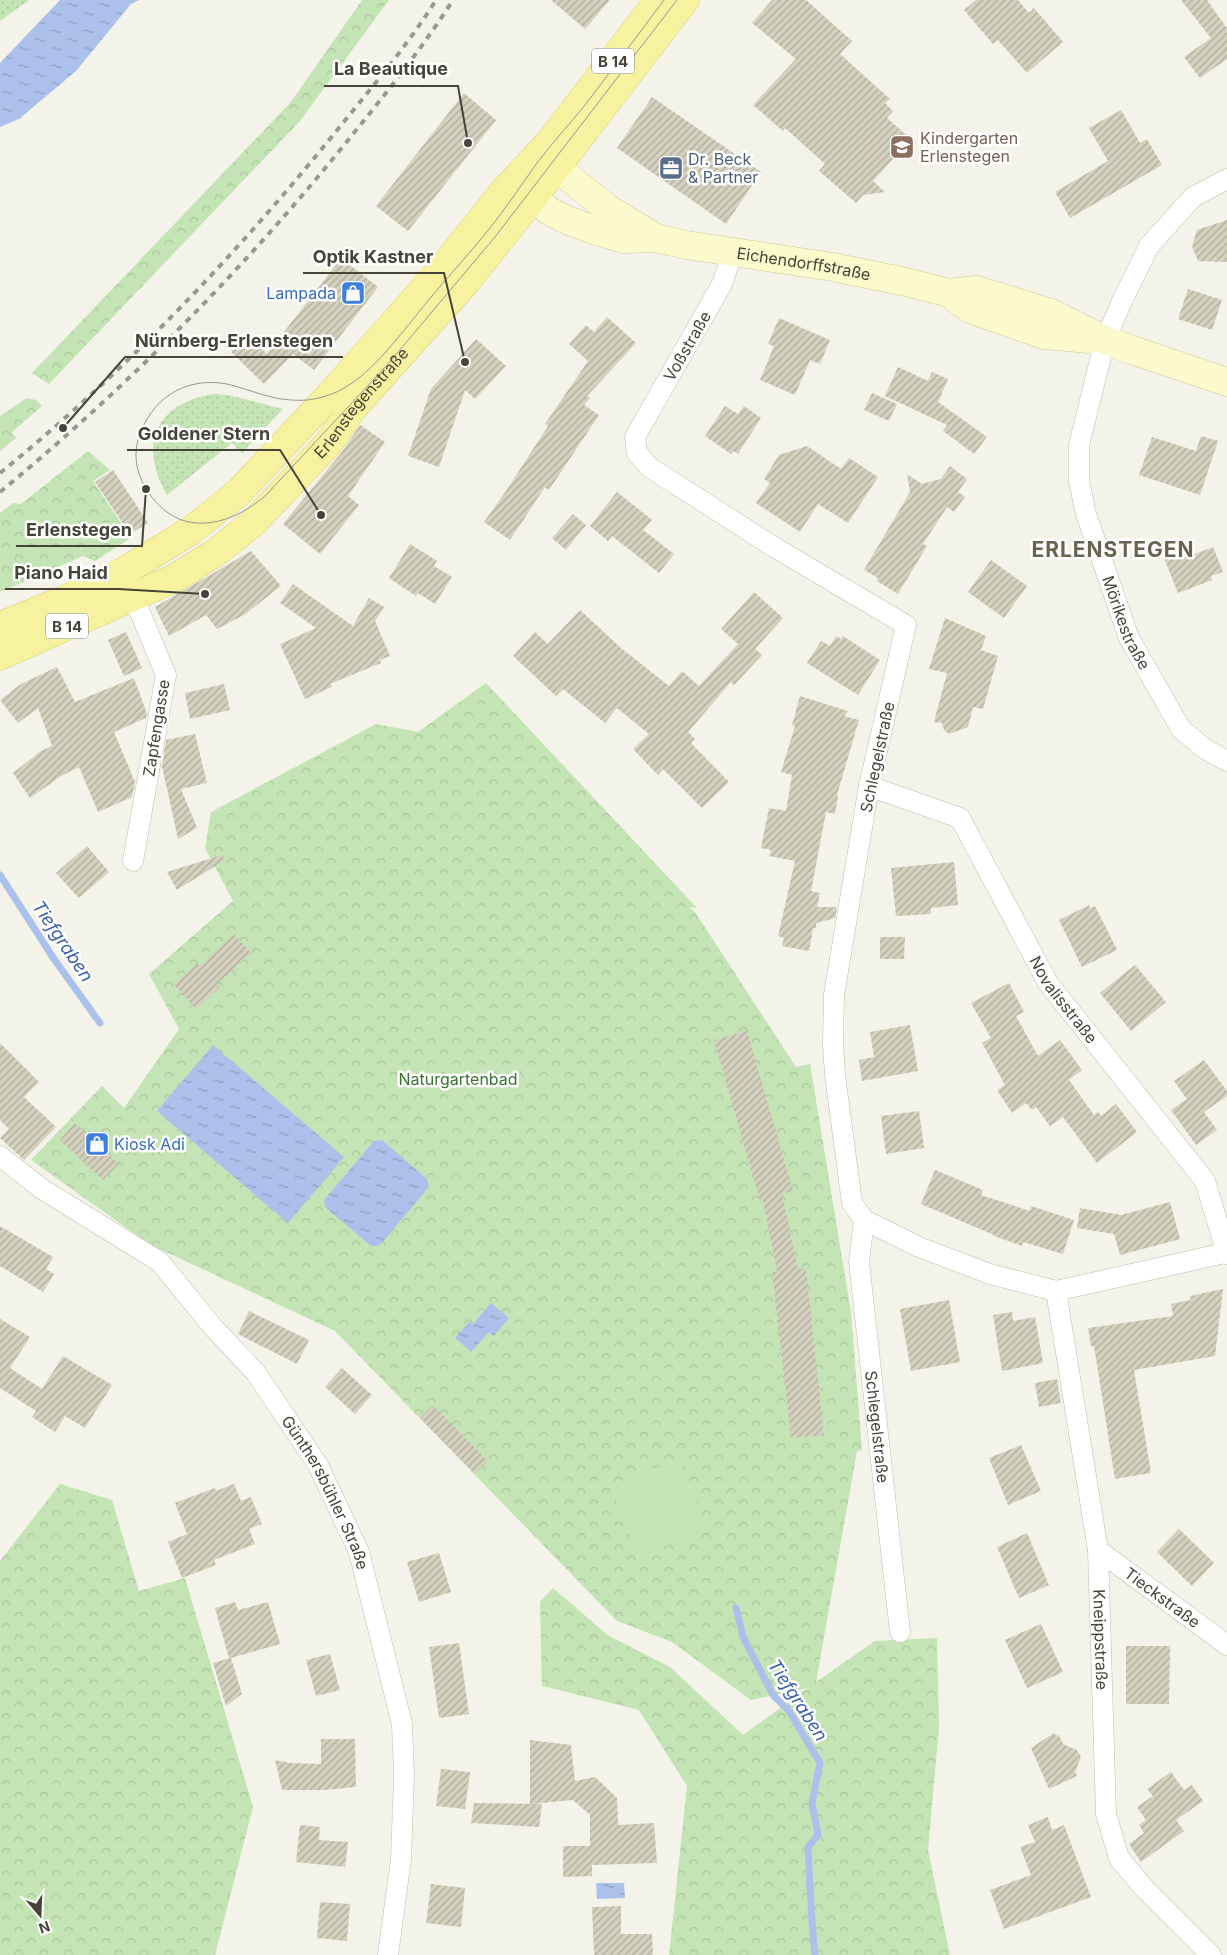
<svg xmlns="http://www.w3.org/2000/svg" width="1227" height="1955" font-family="Inter,sans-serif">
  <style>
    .grass { fill: url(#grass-dots) }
    .forest { fill: url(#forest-crowns) }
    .pitch { fill: #c4e4b5 }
    .water { fill: url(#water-ripples) }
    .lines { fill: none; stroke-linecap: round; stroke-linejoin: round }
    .stream { stroke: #abc1eb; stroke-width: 7 }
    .building { fill: url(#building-hatch) }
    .street-casing { stroke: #bebcac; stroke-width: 21 }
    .secondary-casing { stroke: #cccb9a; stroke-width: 29 }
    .primary-casing { stroke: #dad470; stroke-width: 29 }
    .street { stroke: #fff; stroke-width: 20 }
    .secondary { stroke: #fafacc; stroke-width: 28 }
    .primary { stroke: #f6f29f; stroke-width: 28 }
    .tram { stroke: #979797; stroke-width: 1 }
    .rail { stroke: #979797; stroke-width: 4; stroke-dasharray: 6 6; stroke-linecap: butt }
    .labels { text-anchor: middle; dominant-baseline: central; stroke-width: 5; stroke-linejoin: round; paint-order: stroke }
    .shield { fill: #fff; stroke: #7e7c74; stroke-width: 1 }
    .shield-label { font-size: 15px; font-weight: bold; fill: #464438 }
    .education-label { font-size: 16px; fill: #785e54; stroke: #fff; text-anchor: start }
    .service-label { font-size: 16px; fill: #4e5e75; stroke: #fff; text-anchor: start }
    .street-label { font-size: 16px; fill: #464438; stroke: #fff }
    .shop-label { font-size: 16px; fill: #366cbe; stroke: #fff; text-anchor: end }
    .park-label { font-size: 16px; fill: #397430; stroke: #fff }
    .water-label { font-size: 18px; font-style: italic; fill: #395faa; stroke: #fff }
    .district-label { font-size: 21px; font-weight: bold; letter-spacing: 1px; fill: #686450; stroke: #fff }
    .leader { fill: none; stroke: #464438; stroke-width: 2 }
    .callout-dot { fill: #464438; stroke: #fff; stroke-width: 2 }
    .callout-label { font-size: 18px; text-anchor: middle; font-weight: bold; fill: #464438; stroke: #fff; stroke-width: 5; stroke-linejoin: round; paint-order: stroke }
  </style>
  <defs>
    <pattern id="grass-dots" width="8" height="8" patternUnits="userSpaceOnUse" patternTransform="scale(1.25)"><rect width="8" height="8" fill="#c4e4b5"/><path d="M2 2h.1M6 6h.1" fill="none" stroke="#aac59c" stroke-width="1.8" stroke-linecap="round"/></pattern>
    <pattern id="forest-crowns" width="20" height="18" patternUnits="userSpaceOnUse" patternTransform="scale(1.25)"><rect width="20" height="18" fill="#c4e4b5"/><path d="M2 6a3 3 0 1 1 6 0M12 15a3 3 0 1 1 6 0" fill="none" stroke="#aac59c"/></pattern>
    <pattern id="water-ripples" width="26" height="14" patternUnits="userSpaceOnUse" patternTransform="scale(1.25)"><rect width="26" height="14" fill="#abc1eb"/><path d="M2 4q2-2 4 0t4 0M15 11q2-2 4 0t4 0" fill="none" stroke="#8d9ebf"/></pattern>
    <pattern id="building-hatch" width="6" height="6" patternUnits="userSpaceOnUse" patternTransform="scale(1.25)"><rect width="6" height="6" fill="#d4d1bf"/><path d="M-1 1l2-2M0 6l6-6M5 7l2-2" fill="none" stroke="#aeab9c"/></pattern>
  </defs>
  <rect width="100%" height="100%" fill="#f3f3e9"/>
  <path class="grass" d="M0 0H29L0 21Z
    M213 394 229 395 283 409 242 453 232 443 167 495C138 445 155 404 213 394Z"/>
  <path class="forest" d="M362 0H389L300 121 49 384 32 373 291 102Z
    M27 398 36 400 42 406 12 432 16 438 0 451V416Z
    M88 451 110 470 93 481 131 538 95 561 83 556 0 592V513L13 503 21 504Z
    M486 683 697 908 689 907 695 912 796 1067 810 1064 851 1312 862 1450 857 1451 816 1682 875 1641 937 1638 939 1727 928 1850 950 1955H669L687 1786 639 1710 542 1686 540 1602 553 1588 609 1636 670 1667 743 1735 808 1688 751 1700 672 1642 617 1621 335 1331 149 1244 31 1160 102 1086 124 1108 179 1029 149 974 233 901 205 848 211 812 376 724 418 732Z
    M60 1484 112 1500 139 1591 185 1578 253 1807 215 1955H0V1561Z"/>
  <path class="pitch" d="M679 1458 708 1529 639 1557 611 1486Z"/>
  <path class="water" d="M60 0H139L131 4 76 71 19 119 0 127V63Z
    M213 1045 344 1157 288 1223 157 1111Z
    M382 1140 427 1179 429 1187 379 1246H371L325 1207 324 1200 374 1141Z
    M491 1303 509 1318 494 1336 489 1332 471 1352 455 1338 469 1322 473 1324Z
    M596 1883H624L625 1898 597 1899Z"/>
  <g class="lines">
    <path class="stream" d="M0 875 54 959 100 1023
      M736 1608 743 1637 773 1695 789 1711 820 1763 812 1803 818 1835 808 1847C810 1883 811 1919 815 1955"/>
  </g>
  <path class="building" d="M551 0H610L585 29Z
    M772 0H806L852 41 840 54 890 99 885 103 893 111 887 118 911 139 873 181 885 192 863 195 856 203 819 171 825 164 785 128 783 131 753 105 796 59 752 23Z
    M976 0H1018L1029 13 1034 8 1063 42 1027 73 998 40 993 44 964 10Z
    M1181 0H1207L1226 27H1227V59L1200 78 1184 57 1211 38Z
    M464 93 496 120 408 231 376 206Z
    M652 97 761 172 726 224 617 148Z
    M1121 110 1140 143 1147 139 1162 165 1070 218 1055 192 1108 161 1089 128Z
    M1227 220V262L1198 261 1192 246 1197 230Z
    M341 258 378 287 314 370 293 354 264 384 231 352 248 335 267 354Z
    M1188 289 1222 300 1212 330 1178 319Z
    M607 317 636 343 587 396 590 398 584 405 599 415 549 490 545 487 510 540 484 522 508 488 548 426 545 424 588 361 569 344 586 325 594 332Z
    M779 318 830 340 820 364 810 360 795 395 760 380 774 346 768 344Z
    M476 339 506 366 475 399 465 390 439 467 408 456 431 389Z
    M898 367 928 381 932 372 948 379 938 402 987 437 974 454 943 431 947 425 885 396Z
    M872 393 897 404 889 421 864 410Z
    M725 406 738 414 744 406 761 418 738 454 733 451 731 454 705 436Z
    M360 425 385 442 348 496 359 505 320 554 283 524 341 453Z
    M1201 436 1218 441 1200 495 1139 475 1152 437 1196 451Z
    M807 446 841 469 849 458 878 477 848 523 818 504 800 532 756 503 770 483 764 479 779 455Z
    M950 466 967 479 958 492 965 497 954 512 947 507 936 524 923 544 927 546 898 594 877 581 878 578 864 570 910 492 907 474 922 484 941 479Z
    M113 470 148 523 130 534 95 482Z
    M617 492 652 520 643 530 674 554 659 573 612 536 608 541 590 526Z
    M573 514 586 525 566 550 552 538Z
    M1191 542 1195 554 1213 547 1223 572 1211 576 1212 580 1178 593 1162 553Z
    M410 544 437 561 434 566 452 577 435 604 418 593 416 596 389 578Z
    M251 551 281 586 244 615 217 629 206 615 169 636 155 607Z
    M991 560 1027 586 1004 618 968 592Z
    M293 584 353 626 369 598 384 607 375 621 390 656 380 660 381 663 330 684 332 687 305 699 280 644 316 628 280 603Z
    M754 592 783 618 755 649 762 655 734 685 731 682 688 732 695 739 691 743 729 782 702 808 663 769 658 775 633 749 649 734 617 708 605 723 563 689 556 696 513 656 535 632 548 644 580 610 621 648 669 686 682 671 699 686 738 644 721 629Z
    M945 618 986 636 981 650 998 656 983 709 973 707 968 727 949 734 944 730 942 723 934 722 947 673 929 669Z
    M126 632 142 668 124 676 108 640Z
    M836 636 841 639 843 636 880 660 858 695 807 663 821 641 830 646Z
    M57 667 75 702 134 678 147 714 146 718 114 732 135 782 132 797 98 812 79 767 61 776 30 798 13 773 41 751 52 746 38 708 18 723 0 700 21 684Z
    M224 684 230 710 190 719 185 693Z
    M800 696 848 711 844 716 859 720 837 795 838 796 835 814 826 812 811 891 820 893 817 907H837L835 918 816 923V928H813L809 951 782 946 784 938 778 936 795 861 769 856 771 850 761 848 769 808 786 811 792 775 781 772 795 726 792 725Z
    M195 734 207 783 181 789 197 828 178 839 162 766 166 740Z
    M87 846 109 872 79 898 56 873Z
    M222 855 225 860 177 890 167 872Z
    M954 862 958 905 931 908V914L896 916 891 868Z
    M1089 905 1090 908 1095 906 1117 950 1082 967 1059 920Z
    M234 934 251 953 217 984 220 987 196 1009 174 985 197 963 199 966Z
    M880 937H905L904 959H880Z
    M1135 965 1166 1002 1131 1031 1100 993Z
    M1009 983 1024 1012 1016 1016 1038 1056 1060 1040 1082 1070 1069 1080 1094 1115 1098 1112 1101 1116 1116 1104 1137 1132 1097 1163 1063 1117 1050 1126 1036 1107 1032 1110 1026 1103 1012 1113 997 1090 1005 1085 982 1043 991 1038 971 1003Z
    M910 1025 918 1071 862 1081 859 1060 874 1057 870 1032Z
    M747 1031 793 1191 782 1194 798 1269H806L824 1435 791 1438 772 1272H777L763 1200 760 1201 714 1040Z
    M0 1043 39 1082 24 1097 56 1127 24 1160 0 1138 9 1129 0 1120Z
    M1204 1060 1227 1091V1096L1204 1112 1217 1130 1196 1145 1171 1110 1187 1099 1174 1081Z
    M919 1111 924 1148 886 1154 881 1116Z
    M75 1123 119 1164 103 1180 60 1140Z
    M935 1170 983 1190 981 1195 1030 1211 1031 1206 1074 1220 1063 1254 1023 1242 1022 1246 994 1236V1235L921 1204Z
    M1170 1202 1180 1239 1120 1255 1114 1234 1077 1228 1080 1208 1121 1215Z
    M0 1226 53 1257 46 1269 54 1274 43 1292 0 1266Z
    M1223 1289 1215 1356 1134 1370 1151 1473 1115 1479 1094 1346H1091L1088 1328 1173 1316 1171 1304 1191 1300 1190 1296Z
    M949 1300 960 1362 911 1371 900 1309Z
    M249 1311 309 1340 297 1364 238 1334Z
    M1012 1312 1013 1321 1035 1317 1043 1363 1002 1371 993 1315Z
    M0 1319 30 1337 10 1368 42 1389 63 1356 112 1385 85 1428 65 1416 55 1432 32 1417 36 1411 0 1388Z
    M342 1368 372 1395 355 1414 325 1387Z
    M1057 1379 1061 1403 1039 1407 1035 1383Z
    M433 1405 488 1461 475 1474 420 1418Z
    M1021 1445 1041 1491 1008 1505 989 1458Z
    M234 1484 241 1501 251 1497 262 1524 249 1529 255 1544 214 1560 216 1565 182 1578 168 1542 187 1534 175 1503 215 1488 216 1491Z
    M1179 1529 1214 1563 1192 1586 1157 1552Z
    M1027 1533 1049 1585 1019 1598 997 1547Z
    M439 1553 451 1592 419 1602 407 1562Z
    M235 1602 238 1610 268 1602 280 1644 231 1658 242 1694 226 1706 213 1663 229 1658 215 1608Z
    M1041 1624 1063 1672 1027 1688 1005 1640Z
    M459 1643 469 1714 439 1718 429 1647Z
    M1126 1646H1170L1169 1704H1126Z
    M330 1654 340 1690 316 1696 306 1660Z
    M1054 1733 1056 1736 1059 1735 1063 1744 1077 1750 1081 1757 1075 1772 1077 1776 1049 1789 1031 1748Z
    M321 1739H355L356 1787 324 1790H282L275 1760 290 1763 321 1764Z
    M530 1740 571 1745 575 1781 595 1777 617 1798 618 1825 654 1823 657 1863 592 1865V1876L563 1877V1846H590V1815L573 1800 530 1804Z
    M441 1769 470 1772 465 1809 436 1806Z
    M1171 1772 1184 1790 1192 1785 1203 1801 1176 1820 1184 1831 1141 1862 1129 1844 1144 1833 1139 1825 1146 1820 1137 1807 1153 1796 1147 1789Z
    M474 1803 542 1804 539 1827 471 1823Z
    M1048 1817 1052 1830 1064 1825 1091 1897 1004 1929 990 1890 1031 1875 1020 1847 1035 1842 1028 1825Z
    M300 1825 320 1827 319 1840 348 1842 345 1867 296 1862Z
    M431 1884 465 1888 461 1927 426 1923Z
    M320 1902 350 1904 347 1941 317 1938Z
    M621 1906V1934H652L653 1955H594L592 1907Z"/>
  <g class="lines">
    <defs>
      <g id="street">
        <path id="s1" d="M1227 179 1193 197 1149 246 1123 299 1105 340 1079 445V481L1086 514 1129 638 1181 729 1205 749 1227 761"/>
        <path d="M733 252 722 284 635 437 637 453 649 467 774 547 906 625 869 786 834 995 833 1044 835 1075 852 1203 864 1220 919 1247 990 1274 1056 1291 1225 1253"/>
        <path d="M129 586 166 675 133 861"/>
        <path id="s2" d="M869 786 960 818 1048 983 1205 1181 1227 1254"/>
        <path id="s3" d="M0 1156 42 1189 160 1262 212 1326 256 1373 318 1465 359 1552 402 1724 404 1775 401 1859 388 1955"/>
        <path id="s4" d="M864 1220 859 1262 900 1632"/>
        <path id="s5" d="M1056 1291 1098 1550 1106 1814 1119 1858 1143 1887 1211 1955"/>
        <path id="s6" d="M1098 1550 1227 1645"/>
      </g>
      <g id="secondary">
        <path id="s7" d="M656 238 608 209 556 167C547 163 536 165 526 167L533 198 549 211 569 221 597 231 624 239 656 238 686 245 833 267 906 282 949 293 977 290 1051 313 1105 340 1132 350 1227 382"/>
        <path d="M949 293 970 309 1044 335 1090 339"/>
      </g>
      <g id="primary">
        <path d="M0 626 64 600 123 572 192 530 239 492 330 395 445 265 504 191 549 143 659 0"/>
        <path id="s8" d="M0 656 175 578 215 553 254 522 328 444 353 408 466 282 533 198 685 0"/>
      </g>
    </defs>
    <use href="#street" class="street-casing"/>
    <use href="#secondary" class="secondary-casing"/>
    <use href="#primary" class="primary-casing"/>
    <use href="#street" class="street"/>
    <use href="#secondary" class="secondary"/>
    <use href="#primary" class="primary"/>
    <path class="tram" d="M664 0C638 35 612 70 585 105 569 125 552 143 537 163 521 185 507 207 490 228 472 251 451 273 432 296 410 322 377 368 349 385 333 396 311 402 291 400 269 399 249 389 227 384 185 376 150 399 138 440 131 465 143 491 162 508 194 537 239 520 267 494L388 364 495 237 677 0"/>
    <path class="rail" d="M0 473C125 372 237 254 338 129 372 87 408 45 436 0
      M0 492C130 385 248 265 353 134 388 91 423 47 453 0"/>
  </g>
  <defs>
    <symbol id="school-square" viewBox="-11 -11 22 22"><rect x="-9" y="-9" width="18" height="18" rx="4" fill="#8d6e63" stroke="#fff"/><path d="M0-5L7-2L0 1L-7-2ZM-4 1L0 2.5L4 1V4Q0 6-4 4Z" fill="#fff"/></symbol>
    <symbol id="office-square" viewBox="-11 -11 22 22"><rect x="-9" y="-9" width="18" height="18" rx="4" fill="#5c6f8a" stroke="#fff"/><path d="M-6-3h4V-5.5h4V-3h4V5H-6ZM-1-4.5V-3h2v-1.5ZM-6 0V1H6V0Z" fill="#fff"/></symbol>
    <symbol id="shop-square" viewBox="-11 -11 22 22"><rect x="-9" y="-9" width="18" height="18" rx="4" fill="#3f7fe0" stroke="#fff"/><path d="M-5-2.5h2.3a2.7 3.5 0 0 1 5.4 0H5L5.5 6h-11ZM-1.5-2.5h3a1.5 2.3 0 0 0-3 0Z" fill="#fff"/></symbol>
  </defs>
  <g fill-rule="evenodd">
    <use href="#school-square" x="888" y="133" width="28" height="28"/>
    <use href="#office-square" x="657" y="154" width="28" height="28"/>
    <use href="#shop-square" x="339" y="279" width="28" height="28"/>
    <use href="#shop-square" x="83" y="1130" width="28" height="28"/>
  </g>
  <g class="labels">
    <g class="shield">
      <rect x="592" y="48.5" width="42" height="25" rx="4"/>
      <rect x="46" y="613.5" width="42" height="25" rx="4"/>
    </g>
    <g class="shield-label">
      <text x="613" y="61">B 14</text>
      <text x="67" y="626">B 14</text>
    </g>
    <g class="education-label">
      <text x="920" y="138">Kindergarten<tspan x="920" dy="18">Erlenstegen</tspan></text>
    </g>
    <g class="service-label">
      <text x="688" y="159">Dr. Beck<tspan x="688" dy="18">&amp; Partner</tspan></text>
    </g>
    <g class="street-label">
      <text stroke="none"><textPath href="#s7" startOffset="468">Eichendorffstraße</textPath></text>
      <text transform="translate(687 346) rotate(-60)">Voßstraße</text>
      <text stroke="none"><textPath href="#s8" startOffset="449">Erlenstegenstraße</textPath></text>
      <text stroke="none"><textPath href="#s1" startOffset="502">Mörikestraße</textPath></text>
      <text transform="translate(156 728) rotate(-81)">Zapfengasse</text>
      <text transform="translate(877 757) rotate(-78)">Schlegelstraße</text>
      <text stroke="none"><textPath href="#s2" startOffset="306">Novalisstraße</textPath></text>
      <text stroke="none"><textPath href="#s4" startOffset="208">Schlegelstraße</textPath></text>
      <text stroke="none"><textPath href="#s3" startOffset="478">Günthersbühler Straße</textPath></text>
      <text stroke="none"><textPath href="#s6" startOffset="80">Tieckstraße</textPath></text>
      <text stroke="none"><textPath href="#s5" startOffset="352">Kneippstraße</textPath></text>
    </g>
    <g class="shop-label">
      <text x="336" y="293">Lampada</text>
      <text x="114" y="1144" text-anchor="start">Kiosk Adi</text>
    </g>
    <g class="park-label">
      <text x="458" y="1079">Naturgartenbad</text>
    </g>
    <g class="water-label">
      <text transform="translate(63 941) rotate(56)">Tiefgraben</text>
      <text transform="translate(798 1700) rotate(57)">Tiefgraben</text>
    </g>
    <g class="district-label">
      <text x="1113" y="549">ERLENSTEGEN</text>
    </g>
  </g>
  <path class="leader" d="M468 143L458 86H324M465 362L444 273H303M63 428L125 357H343M321 515L280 450H127M146 489L142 546H16M205 594L118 589H5"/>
  <g class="callout-dot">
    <circle cx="468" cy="143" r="5"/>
    <circle cx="465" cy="362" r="5"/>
    <circle cx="63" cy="428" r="5"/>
    <circle cx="321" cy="515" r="5"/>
    <circle cx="146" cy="489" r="5"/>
    <circle cx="205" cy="594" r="5"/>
  </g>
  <g class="callout-label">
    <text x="391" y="75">La Beautique</text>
    <text x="373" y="263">Optik Kastner</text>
    <text x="234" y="347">Nürnberg-Erlenstegen</text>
    <text x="204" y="440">Goldener Stern</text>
    <text x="79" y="536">Erlenstegen</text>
    <text x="61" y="579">Piano Haid</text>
  </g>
  <g transform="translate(40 1915) rotate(161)" stroke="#ffffff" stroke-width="4" paint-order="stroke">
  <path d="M0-4L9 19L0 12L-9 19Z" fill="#464438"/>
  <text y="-8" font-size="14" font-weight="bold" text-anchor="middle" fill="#464438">N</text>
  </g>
</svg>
